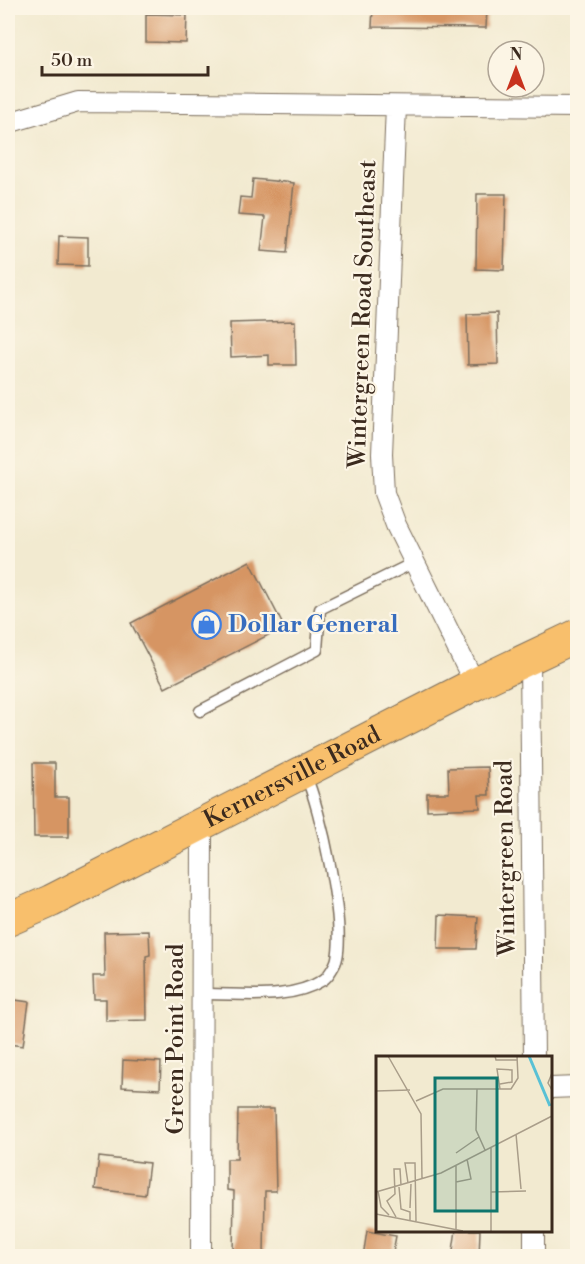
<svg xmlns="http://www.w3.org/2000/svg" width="585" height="1264" font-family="'Libre Bodoni',serif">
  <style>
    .building { fill: #d69564 }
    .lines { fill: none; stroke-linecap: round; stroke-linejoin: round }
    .lane-casing { stroke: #7b6d5c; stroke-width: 13 }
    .street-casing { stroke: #7b6d5c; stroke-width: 22 }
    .primary-casing { stroke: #7b6d5c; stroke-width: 34 }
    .lane { stroke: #fff; stroke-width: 10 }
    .street { stroke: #fff; stroke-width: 20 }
    .primary { stroke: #f8bf6c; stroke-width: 32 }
    .labels { text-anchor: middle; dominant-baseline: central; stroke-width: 4.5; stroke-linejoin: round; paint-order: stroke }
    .street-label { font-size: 24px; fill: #3b2a1e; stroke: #fcf5e5 }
    .shop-label { font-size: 24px; font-weight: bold; fill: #366cbe; stroke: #fcf5e5; text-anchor: start }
    .inset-river { fill: none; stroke: #59c1d5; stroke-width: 3 }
    .inset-road { fill: none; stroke: #a99d89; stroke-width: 1.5 }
    .view { fill: #0f766e; fill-opacity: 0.15; stroke: #0f766e; stroke-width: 3 }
    .inset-edge { fill: none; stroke: #3b2a1e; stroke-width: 3 }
  </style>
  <rect width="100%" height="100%" fill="#fcf5e5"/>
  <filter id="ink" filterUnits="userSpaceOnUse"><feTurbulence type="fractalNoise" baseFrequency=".0167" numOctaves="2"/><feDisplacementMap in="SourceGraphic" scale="12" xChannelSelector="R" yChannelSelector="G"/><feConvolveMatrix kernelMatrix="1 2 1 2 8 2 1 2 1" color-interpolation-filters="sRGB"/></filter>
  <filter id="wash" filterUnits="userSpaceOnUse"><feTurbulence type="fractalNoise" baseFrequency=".008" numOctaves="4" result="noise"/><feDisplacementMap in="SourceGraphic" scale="24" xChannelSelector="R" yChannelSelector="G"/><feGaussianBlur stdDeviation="1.35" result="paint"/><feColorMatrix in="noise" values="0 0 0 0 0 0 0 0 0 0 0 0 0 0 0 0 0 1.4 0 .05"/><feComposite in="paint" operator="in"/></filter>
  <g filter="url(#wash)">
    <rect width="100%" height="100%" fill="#f2ead0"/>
    <g id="blocks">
      <path class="building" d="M373 8H487L486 28 372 27Z
        M146 14 187 15 186 43 146 42Z
        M253 179 294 183 287 253 261 251 265 217 238 215 240 197 251 198Z
        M477 194H506L504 270 476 269Z
        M59 236 88 237V266L58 265Z
        M497 313 498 364 468 365 467 314Z
        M295 321 296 365H269V355L231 357 230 323Z
        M250 561 284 627 165 688 131 623Z
        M33 763H55V797H69V837H34Z
        M488 767 489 795H479L480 808 427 810V793H449L448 768Z
        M439 915 478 917 476 949H438Z
        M149 931 150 955 146 956 147 1020 106 1021V999H94L93 976H105L104 932Z
        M8 999 29 1002 23 1046 8 1044Z
        M123 1060 161 1062 160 1089 122 1087Z
        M238 1109H274L276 1191H265L264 1257H233L234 1191 227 1190V1159H237Z
        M99 1157 149 1163 145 1195 95 1189Z
        M456 1230H480L479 1257H452Z
        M367 1231 396 1236 392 1257H363Z"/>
    </g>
  </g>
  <g filter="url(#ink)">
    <use href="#blocks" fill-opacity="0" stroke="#7b6d5c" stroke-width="1.5"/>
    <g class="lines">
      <defs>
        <path id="lane" d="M200 711 317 650 320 609 415 562
          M201 994C240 993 288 1002 323 980 328 977 336 964 337 958 345 921 321 809 305 774"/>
        <path id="street" d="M396 106 382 454 384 493 396 525 475 684
          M8 123 78 102 578 107
          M530 659 534 1057
          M550 1088 578 1087
          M201 1256 202 823
          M534 1256V1230"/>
        <g id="primary">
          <path id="s1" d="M8 920 51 901 475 684 578 635"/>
        </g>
      </defs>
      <use href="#lane" class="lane-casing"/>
      <use href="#street" class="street-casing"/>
      <use href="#primary" class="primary-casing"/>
      <use href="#lane" class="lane"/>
      <use href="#street" class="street"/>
      <use href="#primary" class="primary"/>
    </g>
  </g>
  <defs>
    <symbol id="shop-ring" viewBox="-11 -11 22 22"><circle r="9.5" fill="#fcf5e5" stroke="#3f7fe0" stroke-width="1.5"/><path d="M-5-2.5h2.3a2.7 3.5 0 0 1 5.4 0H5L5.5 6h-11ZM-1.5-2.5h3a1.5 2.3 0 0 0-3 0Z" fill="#3f7fe0"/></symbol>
  </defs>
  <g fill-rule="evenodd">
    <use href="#shop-ring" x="190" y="608" width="33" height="33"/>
  </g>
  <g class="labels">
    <g class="street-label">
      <text transform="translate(363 314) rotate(-88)">Wintergreen Road Southeast</text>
      <text stroke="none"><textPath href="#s1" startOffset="318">Kernersville Road</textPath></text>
      <text transform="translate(506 858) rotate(-91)">Wintergreen Road</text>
      <text transform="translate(176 1039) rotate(-90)">Green Point Road</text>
    </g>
    <g class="shop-label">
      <text x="228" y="625">Dollar General</text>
    </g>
  </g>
  <g transform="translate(376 1056)">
    <rect width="176" height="176" fill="#f2ead0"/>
    <path class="inset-river" d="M153 0 174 50"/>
    <path class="inset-road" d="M12 0 45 58 46 123M119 0 120 4H141M176 17 172 27 176 34M101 33 100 74 109 94M124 33 121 13 136 14V26L124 28M0 35 34 34M40 45 67 33H135L142 22 141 0M140 78 145 133M115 91V175M80 97 103 81M80 126 95 123 91 103M32 127 29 107H39L40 165M23 131 25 153 34 156V164M2 135 5 151 13 159M0 136 65 117 176 60M115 136 150 135M34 152 35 128M0 158 87 175M20 161 11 145 19 138 18 113H24L25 129M80 173V110"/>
    <path class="view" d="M59 22H121V155H59Z"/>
    <rect width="176" height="176" class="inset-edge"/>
  </g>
  <rect width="585" height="1264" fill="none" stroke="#fcf5e5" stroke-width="30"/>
  <g transform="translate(516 69)"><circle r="28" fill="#fcf5e5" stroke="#afa495" stroke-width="1.5"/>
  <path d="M0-4.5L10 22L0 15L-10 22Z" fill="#c8321e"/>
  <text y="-9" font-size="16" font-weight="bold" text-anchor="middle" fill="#3b2a1e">N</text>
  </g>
  <path d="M42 66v9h166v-9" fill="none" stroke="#3b2a1e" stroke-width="3"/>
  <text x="51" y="66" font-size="18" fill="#3b2a1e" stroke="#fcf5e5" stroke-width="4.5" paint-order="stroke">50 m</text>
</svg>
